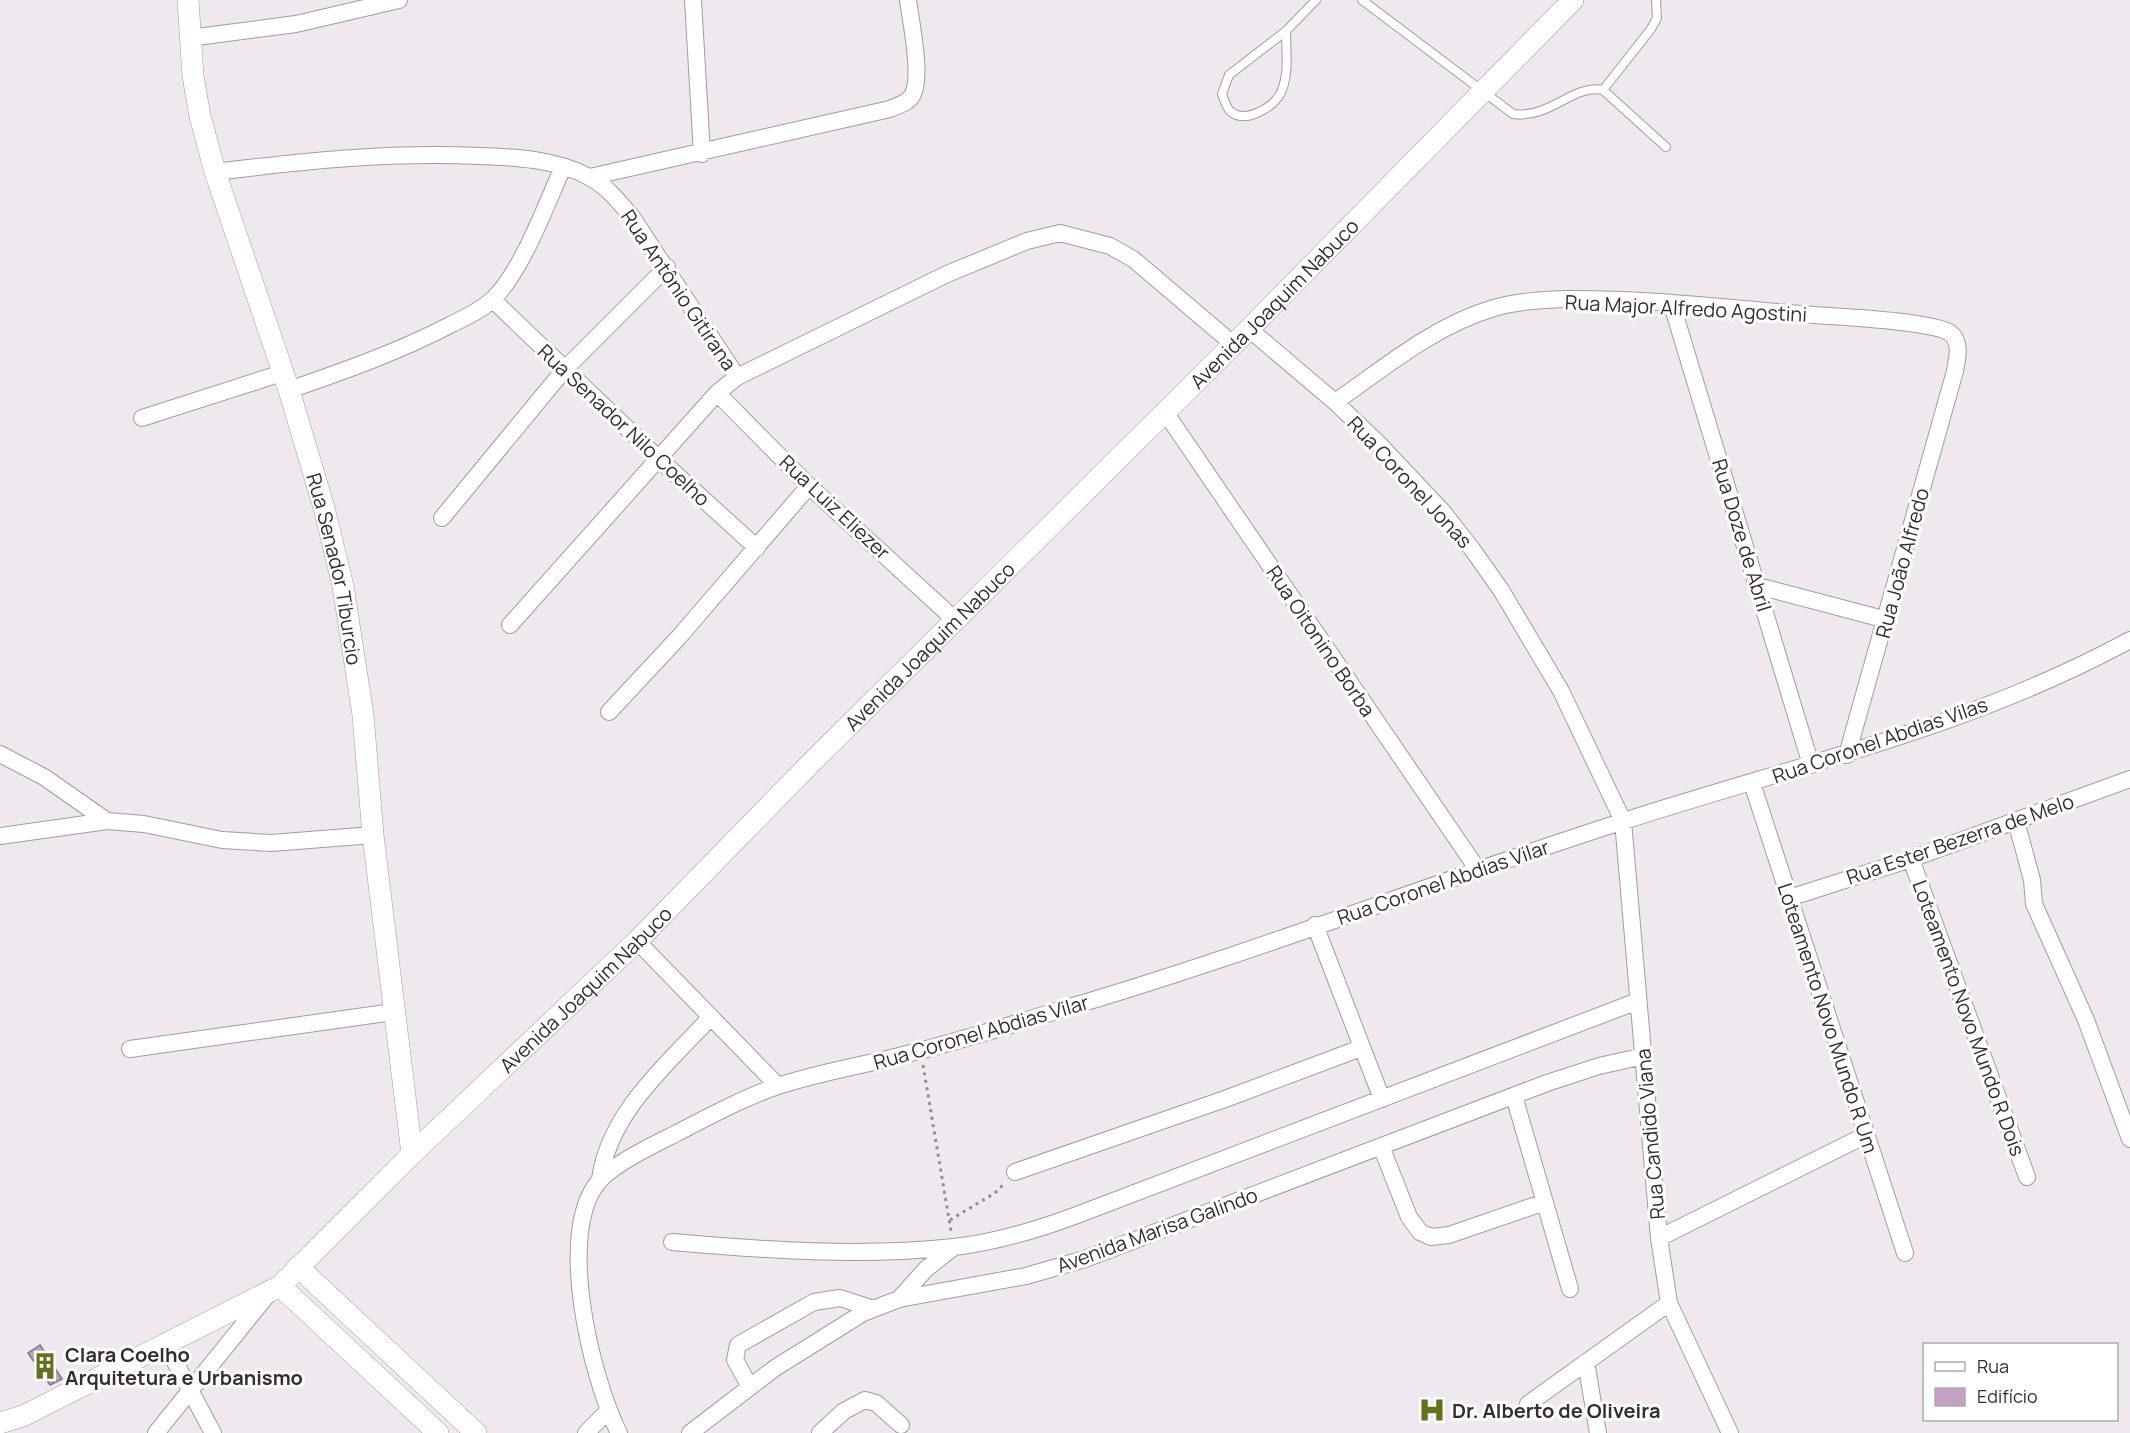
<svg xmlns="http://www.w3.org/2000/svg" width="2130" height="1433" font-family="Manrope,sans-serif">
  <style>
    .building { fill: #c5a0c3; stroke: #7e787e; stroke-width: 1.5 }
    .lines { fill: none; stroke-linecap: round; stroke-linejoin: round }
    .service-casing { stroke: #a29ca2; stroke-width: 10 }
    .minor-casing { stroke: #a29ca2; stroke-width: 18 }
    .tertiary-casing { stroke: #a29ca2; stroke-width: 22 }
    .path { stroke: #938e93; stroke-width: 3; stroke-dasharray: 3 4.5; stroke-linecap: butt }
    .service { stroke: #fff; stroke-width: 8 }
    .minor { stroke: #fff; stroke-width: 16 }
    .tertiary { stroke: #fff; stroke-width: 21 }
    .labels { text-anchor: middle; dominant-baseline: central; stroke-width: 6; stroke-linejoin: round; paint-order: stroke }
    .street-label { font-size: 20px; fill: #312e31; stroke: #fff }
    .poi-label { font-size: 20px; font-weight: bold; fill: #312e31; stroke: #fff; text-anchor: start }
  </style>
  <rect width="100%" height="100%" fill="#efe8ef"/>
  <path class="building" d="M40 1345 62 1379 50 1385 28 1353Z"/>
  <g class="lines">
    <defs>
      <path id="service" d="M1362 0 1513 114C1551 119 1572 84 1603 90L1666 147
        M1286 31C1286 50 1290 78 1279 96 1270 109 1244 124 1230 111 1226 107 1224 99 1222 94L1229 75 1286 31 1316 0
        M1603 90 1651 29 1657 18 1656 0"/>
      <path id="minor" d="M693 0 702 154
        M189 38 296 24 399 0
        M215 172C304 161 389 152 478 156 514 157 557 159 589 177 607 186 620 203 632 217L737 377
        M590 177 890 109C899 105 909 103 913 94 922 74 911 23 908 0
        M493 300 659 459 757 548
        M1672 305 1811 765
        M1249 329 1335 402 1378 443 1443 512 1472 549 1501 590 1561 691 1623 821 1659 1238 1669 1303 1730 1433
        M289 390C344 371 398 352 450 325 464 318 482 310 493 299 522 271 546 205 563 167
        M717 393 809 486 954 619
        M1335 402C1384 368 1435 325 1494 308 1517 301 1543 300 1566 299 1649 298 1733 309 1815 315 1841 317 1932 321 1950 333 1962 342 1957 359 1955 371L1847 755
        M1165 412 1478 870
        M142 418 282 373
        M442 518 564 370 667 267
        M1758 586 1887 620
        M510 625 717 393 737 377 947 274 1027 241 1060 233 1110 246 1133 259 1233 344
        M609 712 679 637 809 486
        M0 754 44 777 107 821
        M1752 783 1905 1253
        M2016 821 2032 880 2034 904 2086 1020 2130 1139
        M0 836 107 821 144 824 222 840 271 843 373 835
        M1911 859 2027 1177
        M1789 898 1911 859 2130 779
        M1315 925 1382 1099
        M637 941 778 1086
        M130 1049 393 1012
        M1514 1096 1570 1289
        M1381 1146 1409 1217 1420 1232 1431 1237 1449 1235 1545 1202
        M1015 1172 1225 1099 1361 1048
        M600 1179C609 1113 667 1064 710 1018
        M1659 1238 1866 1135
        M672 1242C764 1250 861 1257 954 1247 996 1242 1037 1230 1077 1215L1638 1001
        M899 1299 926 1269 954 1247
        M166 1345 213 1433
        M1586 1362 1598 1433
        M750 1387 735 1360 738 1345 814 1302 840 1298 874 1309
        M1528 1404 1669 1303
        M156 1433 269 1293
        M586 1433 609 1410
        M619 1433C592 1380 553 1226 602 1178 617 1162 655 1144 675 1134 708 1117 743 1098 778 1086 820 1072 865 1065 907 1054 960 1041 1011 1025 1063 1009 1251 954 1434 882 1621 822 1793 766 1971 727 2130 640
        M690 1433 775 1368 863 1313 899 1299 1026 1276 1085 1259 1547 1083 1599 1066 1644 1056
        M820 1433 844 1411 865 1400 876 1403 901 1425"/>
      <g id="tertiary">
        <path id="s1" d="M188 0 193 76 200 116 215 172 289 390 324 508 343 586 363 715 373 835 412 1154"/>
        <path d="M298 1267 476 1433"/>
        <path d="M280 1286 438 1433"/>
        <path id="s2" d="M0 1423 23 1416 280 1286 412 1154 637 941 810 764 1249 329 1573 0"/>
      </g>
    </defs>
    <use href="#service" class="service-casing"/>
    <use href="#minor" class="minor-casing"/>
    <use href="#tertiary" class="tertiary-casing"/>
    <path class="path" d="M923 1065 951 1231
      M950 1220 995 1193 1004 1184"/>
    <use href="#service" class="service"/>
    <use href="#minor" class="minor"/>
    <use href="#tertiary" class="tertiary"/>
  </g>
  <defs>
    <symbol id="building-bare" viewBox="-9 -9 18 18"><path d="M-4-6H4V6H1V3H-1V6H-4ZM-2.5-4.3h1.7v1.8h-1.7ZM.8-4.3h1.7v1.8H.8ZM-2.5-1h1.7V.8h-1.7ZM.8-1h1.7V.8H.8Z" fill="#65721d" stroke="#fff" stroke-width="2.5" paint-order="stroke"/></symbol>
    <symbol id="hospital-bare" viewBox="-9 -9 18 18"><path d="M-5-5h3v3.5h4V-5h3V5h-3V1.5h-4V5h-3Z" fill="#65721d" stroke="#fff" stroke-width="2.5" paint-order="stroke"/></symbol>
  </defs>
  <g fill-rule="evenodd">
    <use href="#building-bare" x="26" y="1347" width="38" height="38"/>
    <use href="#hospital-bare" x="1413" y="1391" width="38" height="38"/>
  </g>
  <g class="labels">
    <g class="street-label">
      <text transform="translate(679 290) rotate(56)">Rua Antônio Gitirana</text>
      <text stroke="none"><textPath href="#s2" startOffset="1710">Avenida Joaquim Nabuco</textPath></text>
      <text transform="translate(1686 308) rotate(3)">Rua Major Alfredo Agostini</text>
      <text transform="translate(624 425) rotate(43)">Rua Senador Nilo Coelho</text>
      <text transform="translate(1410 482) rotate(47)">Rua Coronel Jonas</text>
      <text transform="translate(835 507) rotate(43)">Rua Luiz Eliezer</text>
      <text transform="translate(1742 535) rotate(73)">Rua Doze de Abril</text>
      <text transform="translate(1902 563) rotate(-75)">Rua João Alfredo</text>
      <text stroke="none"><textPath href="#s1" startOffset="590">Rua Senador Tiburcio</textPath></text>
      <text transform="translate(1321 641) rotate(56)">Rua Oitonino Borba</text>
      <text stroke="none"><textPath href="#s2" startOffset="1224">Avenida Joaquim Nabuco</textPath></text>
      <text transform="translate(1880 740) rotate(-19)">Rua Coronel Abdias Vilas</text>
      <text transform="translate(1960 839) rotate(-19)">Rua Ester Bezerra de Melo</text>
      <text transform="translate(1443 882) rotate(-19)">Rua Coronel Abdias Vilar</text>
      <text stroke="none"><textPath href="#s2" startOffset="738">Avenida Joaquim Nabuco</textPath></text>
      <text transform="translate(1828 1018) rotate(72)">Loteamento Novo Mundo R Um</text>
      <text transform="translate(1969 1018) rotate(70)">Loteamento Novo Mundo R Dois</text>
      <text transform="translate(981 1032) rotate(-16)">Rua Coronel Abdias Vilar</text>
      <text transform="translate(1650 1134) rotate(-95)">Rua Candido Viana</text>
      <text transform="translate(1157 1230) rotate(-20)">Avenida Marisa Galindo</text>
    </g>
    <g class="poi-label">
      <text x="65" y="1354">Clara Coelho<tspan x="65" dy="23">Arquitetura e Urbanismo</tspan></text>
      <text x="1452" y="1410">Dr. Alberto de Oliveira</text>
    </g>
  </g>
  <rect x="1923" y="1343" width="195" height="78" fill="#ffffff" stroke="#adabad" stroke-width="1.5"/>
  <rect x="1935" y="1362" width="30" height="9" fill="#ffffff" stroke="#adabad" stroke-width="1.5"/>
  <text x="1977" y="1373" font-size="18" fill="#312e31">Rua</text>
  <rect x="1935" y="1388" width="30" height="18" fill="#c5a0c3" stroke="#adabad" stroke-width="1.5"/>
  <text x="1977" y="1403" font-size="18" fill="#312e31">Edifício</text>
</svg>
